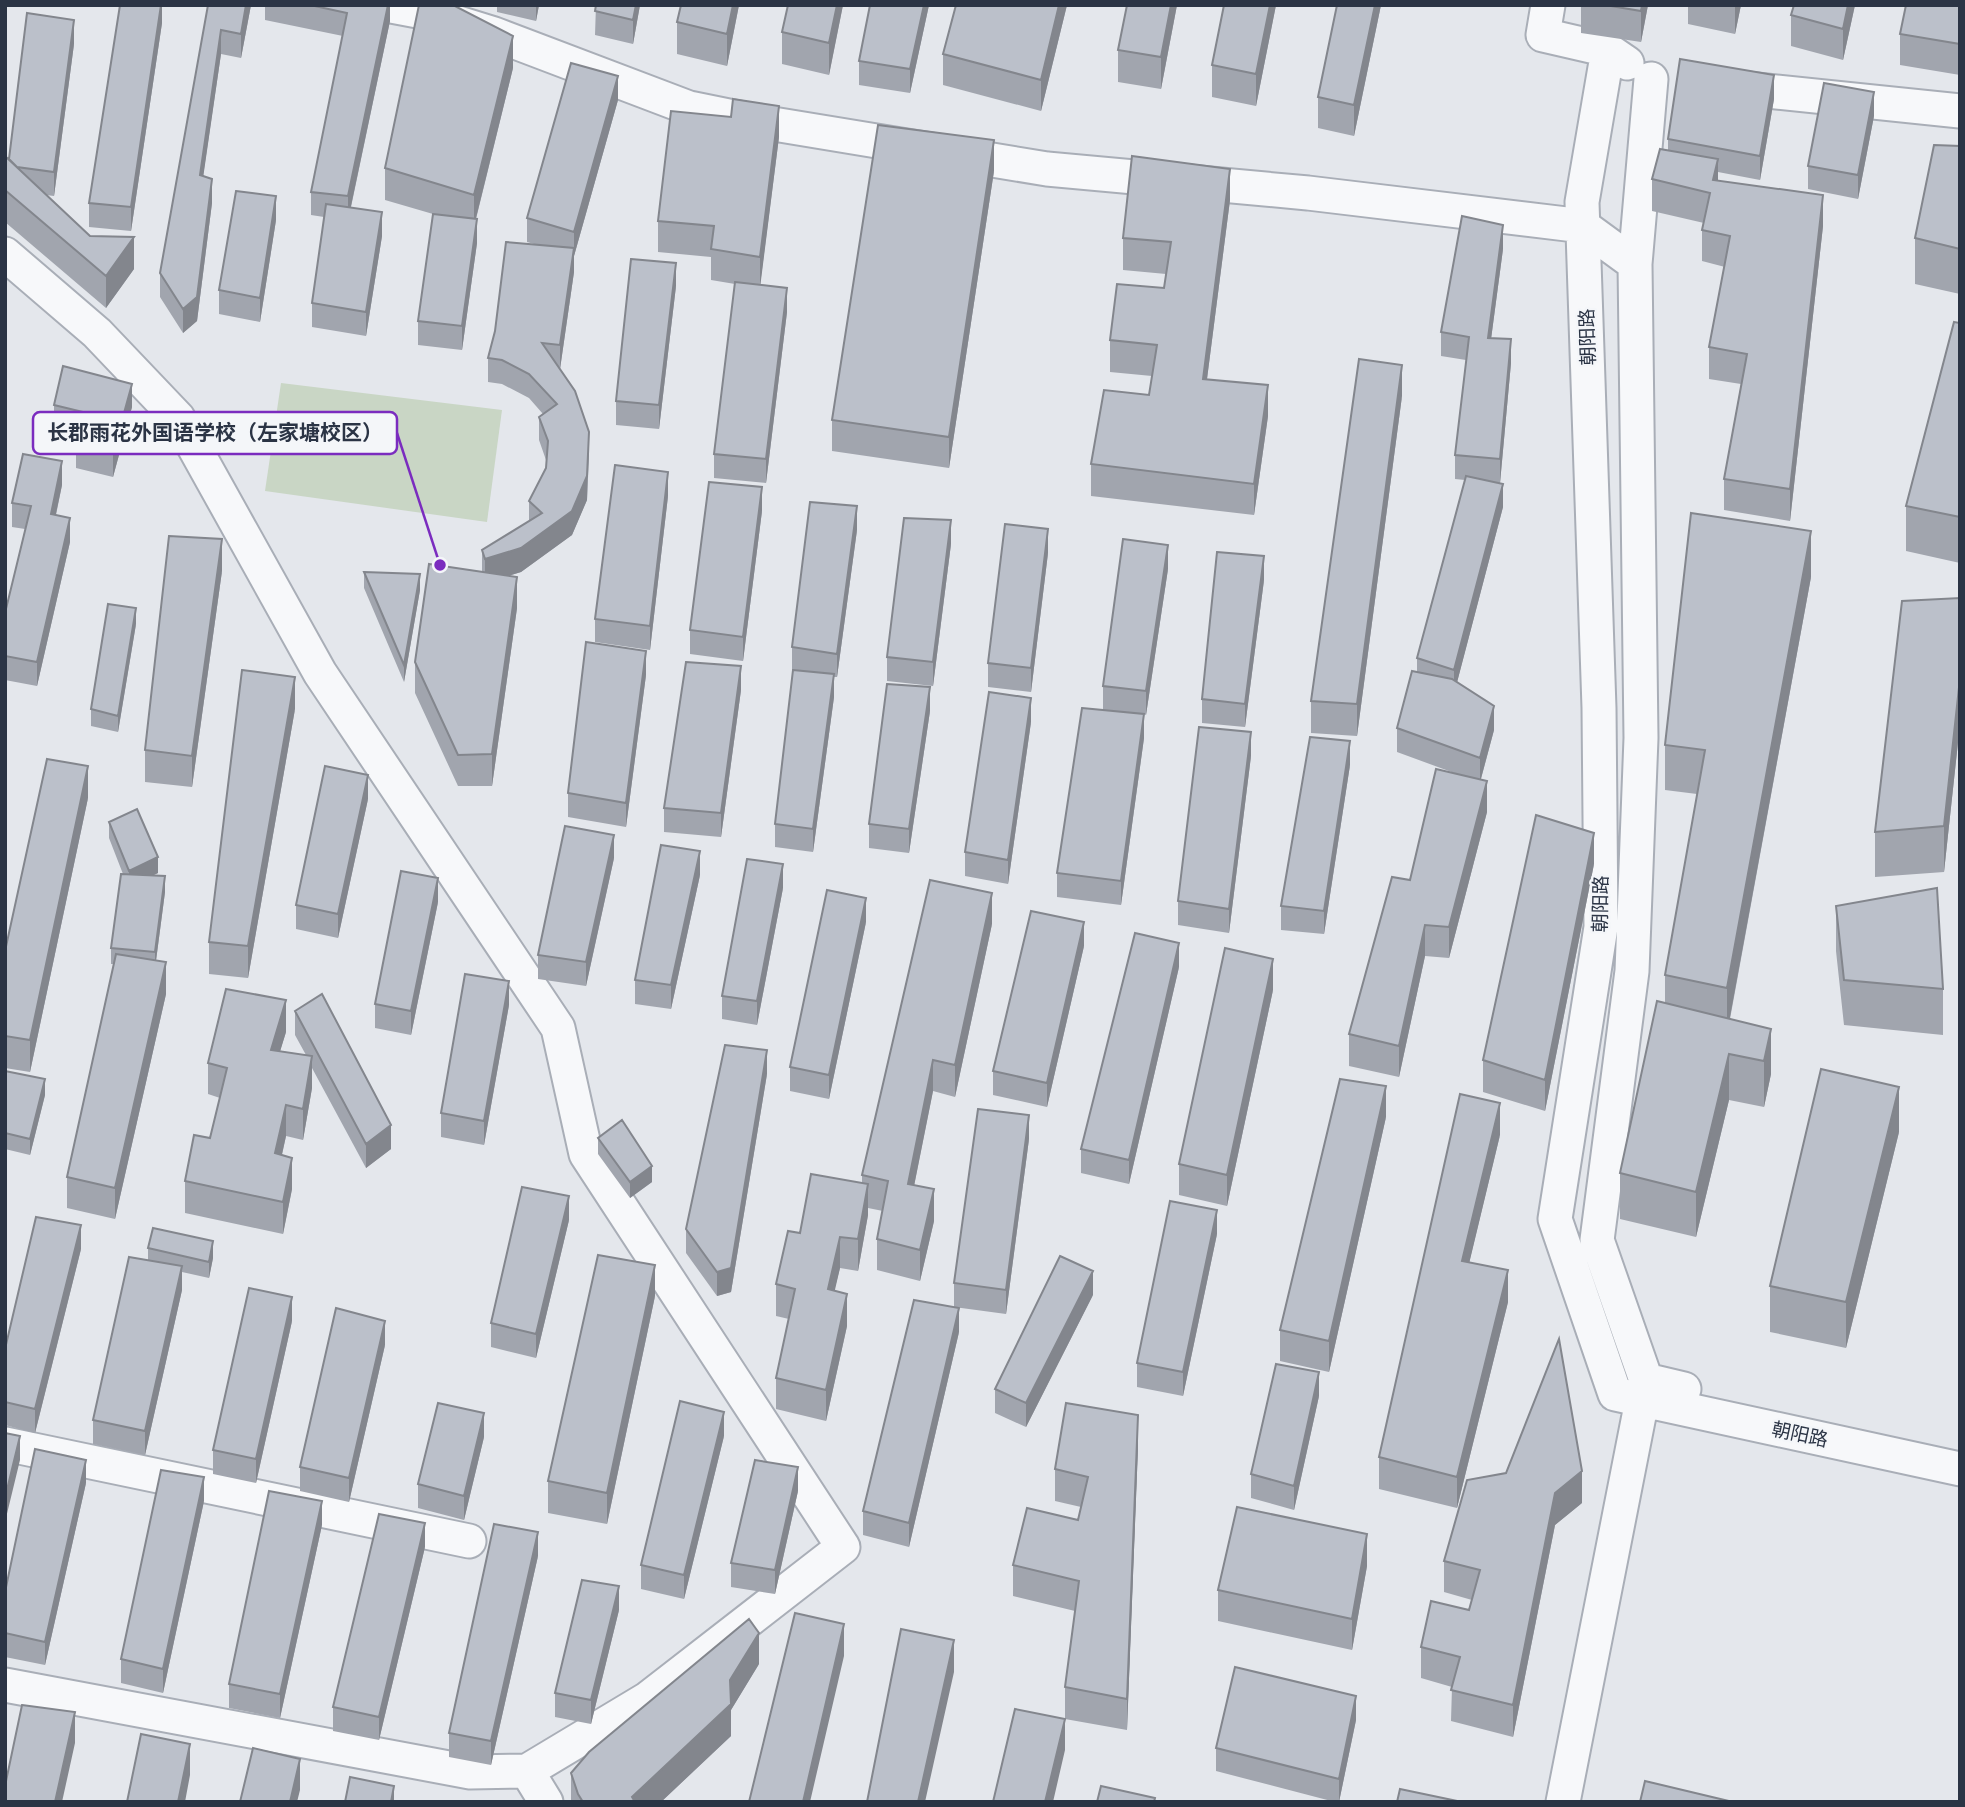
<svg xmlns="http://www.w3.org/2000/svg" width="1965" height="1807" font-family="'PT Sans','Noto Sans SC',sans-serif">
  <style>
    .green { fill: #c9d6c5 }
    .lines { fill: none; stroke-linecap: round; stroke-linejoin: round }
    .minor-casing { stroke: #a9aeb7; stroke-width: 37 }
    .minor { stroke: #f7f8fa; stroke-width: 33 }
    .wall { fill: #a1a5ae }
    .shaded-wall { fill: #83868d }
    .building { fill: #bbc0ca; stroke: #83868d; stroke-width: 2 }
    .labels { text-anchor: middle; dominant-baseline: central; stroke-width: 5; stroke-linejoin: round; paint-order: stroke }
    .street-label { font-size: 19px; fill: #2b3445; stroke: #f4f6f9 }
    .leader { fill: none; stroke: #7b2cbf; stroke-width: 2.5 }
    .callout-dot { fill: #7b2cbf; stroke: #f4f6f9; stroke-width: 2.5 }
    .callout { fill: #f4f6f9; stroke: #7b2cbf; stroke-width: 2.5 }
    .callout-label { font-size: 21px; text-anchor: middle; font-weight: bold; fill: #2b3445 }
  </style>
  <rect width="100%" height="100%" fill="#e4e7ec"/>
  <path class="green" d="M281 383 502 410 487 522 265 491Z"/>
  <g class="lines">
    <defs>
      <path id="minor" d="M386 5 423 12 494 34 689 108 743 119 1047 169 1308 193 1583 226 1635 264
        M1548 5 1543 35 1608 50 1627 63
        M1608 50 1582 202 1599 708 1601 927 1555 1219 1615 1394 1960 1469
        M1651 79 1635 264 1641 738 1632 971 1597 1240 1646 1380 1684 1389
        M1728 87 1960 111
        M5 254 97 333 178 418 320 673 558 1028 586 1154 843 1547 647 1699 527 1771 470 1772 5 1685
        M5 1444 469 1541
        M527 1771 546 1802
        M1563 1802 1646 1380"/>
    </defs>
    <use href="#minor" class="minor-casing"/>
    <use href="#minor" class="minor"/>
  </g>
  <path class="wall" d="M162 5V23L131 231 89 227V203Z
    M208 5H251L241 58 221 54 203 176 212 203 197 321 183 333 160 297V273Z
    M265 5H390V21L351 207 382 236 366 336 312 327V303L324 217 311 215V192L343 36 265 20Z
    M497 5H539L536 21 497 12Z
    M596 5H640L633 44 595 35Z
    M681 5H739L727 66 677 54V22Z
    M788 5H843L829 75 782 64V32Z
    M929 5 910 93 859 85V61Z
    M1067 5 1041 111 943 85V54Z
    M1177 5 1161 89 1118 82V50Z
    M1276 5 1256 106 1212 97V65Z
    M1337 5H1381L1354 136 1318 128V97Z
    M1581 5H1648L1641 42 1581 33Z
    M1688 5H1741L1735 34 1688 24Z
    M1794 5H1855L1843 60 1791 46V15Z
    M1960 5V75L1900 65V34Z
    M74 44 54 196 46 195 90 236 134 269 106 308 5 222V156L9 159Z
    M513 68 476 219 477 243 462 350 418 345V321L433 214 385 200V168Z
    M1774 99 1760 180 1718 172V181L1823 226 1790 521 1724 510V479L1741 384 1709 379V347L1725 267 1702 261V230L1704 223 1652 211V179L1668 150V139Z
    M618 100 574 256V272L560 369 589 456 587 500 572 535 521 572 508 576 517 608 492 786H458L415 693V662L482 572V550L529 521V501L546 468V460L539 440V417L543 414 529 398 502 384 488 382V358L534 244 527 242V218Z
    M1874 116 1858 199 1808 189V166Z
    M779 137 760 285 787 312 766 483 714 478V454L735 284 711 280V257L658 252V221Z
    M1960 146V294L1915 284V238Z
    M994 171 949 468 832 451V420Z
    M1230 200 1207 379 1268 416 1254 515 1091 496V464L1149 395 1152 376 1110 372V340L1164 288 1166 274 1123 270V238Z
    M276 220 260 322 219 314V290Z
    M1503 249 1491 339 1511 363 1500 483 1503 507 1457 682 1494 730 1481 779 1487 812 1449 958 1425 956 1399 1077 1349 1066V1034L1410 880 1457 774 1397 752V728L1417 672V658L1465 480 1455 479V455L1466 360 1441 356V332Z
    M676 286 659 429 616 425V401Z
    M1960 323V563L1906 551V506Z
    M1402 396 1357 736 1311 733V701Z
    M54 405 132 407 113 477 76 468V444L78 435 54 429Z
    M62 485 56 515 70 542 37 686 5 680V613L25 529 12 527V503Z
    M668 496 650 650 595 642V619Z
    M762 511 743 661 690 654V630Z
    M857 530 837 677H834V697L813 852 775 847V824L793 671H792V647Z
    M951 544 933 686 887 681V657Z
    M1048 553 1031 692 988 687V663Z
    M1168 569 1146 715 1144 714V738L1121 905 1057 897V873L1141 714 1103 710V686Z
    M222 571 192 787 145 782V750Z
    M364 572 420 590 404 682 364 588Z
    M1811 577 1730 1019 1771 1029V1074L1764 1107 1729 1100 1696 1237 1620 1219V1173L1665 1003V975L1697 794 1665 790V745Z
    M1264 580 1245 727 1202 723V699Z
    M1960 598V724L1944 872 1875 877V832Z
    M136 624 118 732 91 726V709Z
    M646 675 626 827 568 817V793Z
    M741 690 721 837 664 832V808Z
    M295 709 248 978 209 974V942Z
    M930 711 909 853 869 848V824Z
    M1031 722 1008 884 965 876V852Z
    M1251 756 1229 933 1178 925V901Z
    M1350 765 1324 934 1281 930V906Z
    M88 798 30 1072 5 1068V951Z
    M368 799 338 938 296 929V905Z
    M109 822 158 873 153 875 165 892 156 961 166 994 115 1219 67 1208V1177L114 964H111V948L123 874 109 838Z
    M614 858 586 986 538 979V955Z
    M1594 864 1545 1111 1483 1092V1060Z
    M700 875 671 1009 635 1004V980Z
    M783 888 757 1025 722 1019V996Z
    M438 902 411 1035 375 1028V1004Z
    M1836 906 1943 989V1035L1844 1025 1836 951Z
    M866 922 829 1099 790 1091V1067Z
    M992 924 955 1097 933 1091 914 1186 934 1221 920 1281 877 1270V1239L883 1211 868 1208V1215L858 1271 840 1268 834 1291 847 1326 826 1421 776 1409V1378L789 1319 776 1316V1284L800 1233 862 1183V1175Z
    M1084 946 1047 1107 993 1095V1071Z
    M1179 967 1129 1184 1081 1173V1149Z
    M1273 990 1227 1206 1179 1195V1164Z
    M509 1005 484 1145 441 1137V1113Z
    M295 1011 391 1149 366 1168 312 1068V1088L303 1140 286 1136 282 1155 292 1189 283 1234 185 1213V1181L210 1138 220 1098 208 1094V1063L286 1032 280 1051 306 1055 295 1035Z
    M5 1071 45 1095 30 1155 5 1149Z
    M767 1074 731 1292 717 1296 686 1253V1229Z
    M1386 1117 1329 1372 1280 1361V1330Z
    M1899 1132 1846 1348 1770 1332V1286Z
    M1500 1135 1469 1263 1508 1302 1457 1508 1379 1489V1457Z
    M598 1138 652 1182 630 1198 598 1154Z
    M1029 1139 1006 1314 954 1307V1283Z
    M569 1220 536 1358 491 1347V1323Z
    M1217 1234 1183 1396 1137 1387V1363Z
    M148 1248 213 1258 209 1278 182 1272V1290L145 1455 93 1444V1420L148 1260Z
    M81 1249 35 1433 5 1425V1349Z
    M1093 1295 1026 1427 995 1413V1389Z
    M655 1296 607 1524 548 1513V1481Z
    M292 1321 256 1483 213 1474V1450Z
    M959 1332 909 1547 863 1535V1511Z
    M385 1345 349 1502 300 1491V1467Z
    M1319 1396 1294 1510 1251 1498V1474Z
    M724 1436 684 1599 641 1589V1565Z
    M484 1437 464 1520 418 1508V1484Z
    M1138 1447 1127 1730 1065 1719V1687L1075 1611 1013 1596V1565L1078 1520 1081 1507 1055 1501V1469Z
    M86 1483 45 1665 5 1657V1592Z
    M798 1491 775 1594 731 1587V1563Z
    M204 1501 163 1693 121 1683V1659Z
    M1582 1503 1555 1525 1513 1737 1451 1721 1452 1687 1421 1678V1647L1469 1610 1472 1600 1444 1592V1561Z
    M322 1525 280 1718 229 1708V1684Z
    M425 1547 379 1740 333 1731V1707Z
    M538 1556 491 1765 449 1757V1733Z
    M1367 1566 1352 1650 1218 1621V1590Z
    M619 1610 591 1724 555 1717V1693Z
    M759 1664 731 1710V1736L661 1802H571V1773Z
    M1356 1720 1339 1802H1335L1216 1771V1748Z"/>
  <path class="shaded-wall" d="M161 5H162V23L131 231V207Z
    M246 5H251L241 58V34Z
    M388 5H390V21L348 220V196Z
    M536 5H539L536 21Z
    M636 5H640L633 44V20Z
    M733 5H739L727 66V34Z
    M837 5H843L829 75V43Z
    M924 5H929L910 93V69Z
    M1059 5H1067L1041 111V80Z
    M1171 5H1177L1161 89V57Z
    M1270 5H1276L1256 106V74Z
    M1375 5H1381L1354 136V105Z
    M1642 5H1648L1641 42V11Z
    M1735 5H1741L1735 34Z
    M1848 5H1855L1843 60V29Z
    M74 20V44L54 196V172Z
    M221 30V54L200 199V175Z
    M513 36V68L474 226V195Z
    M1774 75V99L1760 180V156Z
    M618 76V100L574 256V232Z
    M1874 92V116L1858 199V175Z
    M779 106V137L760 288V257Z
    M994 140V171L949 468V437Z
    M1718 159V190L1713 180Z
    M1230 169V200L1203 410V379Z
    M212 179V203L197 321 183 333V309Z
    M1823 195V226L1790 521V489Z
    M276 196V220L260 322V298Z
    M382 212V236L366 336V312Z
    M477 219V243L462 350V326Z
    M1503 225V249L1488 362V338Z
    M134 237V269L106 308V276Z
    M574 248V272L560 369V345Z
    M676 263V286L659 429V405Z
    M787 288V312L766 483V459Z
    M1511 339V363L1500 483V459Z
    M1402 365V396L1357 736V704Z
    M132 384V407L113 477V453Z
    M1268 385V416L1254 515V484Z
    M589 432 587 500 572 535 521 572 485 583V559L572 511Z
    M62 461V485L51 537V514Z
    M668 472V496L650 650V626Z
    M1503 484V507L1454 694V670Z
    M762 487V511L743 661V637Z
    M857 506V530L837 677V654Z
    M70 518V542L37 686V662Z
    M951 520V544L933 686V662Z
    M1048 529V553L1031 692V668Z
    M1811 531V577L1727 1033V988Z
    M222 539V571L192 787V756Z
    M1168 545V569L1146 715V691Z
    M1264 556V580L1245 727V704Z
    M420 574V590L404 682V665Z
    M517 577V608L492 786V754Z
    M136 608V624L118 732V716Z
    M646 651V675L626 827V803Z
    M741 666V690L721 837V813Z
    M834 674V697L813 852V829Z
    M295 677V709L248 978V946Z
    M1960 678V724L1944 872V826Z
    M930 687V711L909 853V829Z
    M1031 698V722L1008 884V860Z
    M1494 706V730L1480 782V758Z
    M1144 714V738L1121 905V881Z
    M1251 732V756L1229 933V909Z
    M1350 741V765L1324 934V911Z
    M88 766V798L30 1072V1040Z
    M368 775V799L338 938V914Z
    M1487 781V812L1449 958V927Z
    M1594 833V864L1545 1111V1080Z
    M614 835V858L586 986V962Z
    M700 851V875L671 1009V985Z
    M158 857V873L129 887V871Z
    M783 864V888L757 1025V1001Z
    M165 876V892L155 968V952Z
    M438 878V902L411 1035V1011Z
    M992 893V924L955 1097V1065Z
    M866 898V922L829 1099V1075Z
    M1084 922V946L1047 1107V1083Z
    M1425 925V956L1399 1077V1046Z
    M1179 943V967L1129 1184V1160Z
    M1273 959V990L1227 1206V1175Z
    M166 962V994L115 1219V1188Z
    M509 981V1005L484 1145V1121Z
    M286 1000V1032L271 1081V1050Z
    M1771 1029V1074L1764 1107V1061Z
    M767 1050V1074L731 1292 717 1296V1272Z
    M1729 1054V1100L1696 1237V1192Z
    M312 1056V1088L303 1140V1109Z
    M933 1060V1091L908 1216V1184Z
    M45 1079V1095L30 1155V1139Z
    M1386 1086V1117L1329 1372V1341Z
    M1899 1087V1132L1846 1348V1302Z
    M1500 1103V1135L1462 1293V1261Z
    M286 1105V1136L275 1185V1153Z
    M1029 1115V1139L1006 1314V1290Z
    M391 1125V1149L366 1168V1144Z
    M292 1158V1189L283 1234V1202Z
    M652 1166V1182L630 1198V1182Z
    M868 1184V1215L858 1271V1239Z
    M934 1189V1221L920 1281V1250Z
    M569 1196V1220L536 1358V1334Z
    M1217 1210V1234L1183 1396V1372Z
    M81 1225V1249L35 1433V1409Z
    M840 1237V1268L828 1320V1289Z
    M213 1241V1258L209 1278V1262Z
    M655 1265V1296L607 1524V1493Z
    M182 1266V1290L145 1455V1431Z
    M1508 1270V1302L1457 1508V1477Z
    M1093 1271V1295L1026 1427V1403Z
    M847 1294V1326L826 1421V1390Z
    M292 1297V1321L256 1483V1459Z
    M959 1308V1332L909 1547V1523Z
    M385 1321V1345L349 1502V1478Z
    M1319 1372V1396L1294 1510V1486Z
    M724 1412V1436L684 1599V1575Z
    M484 1413V1437L464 1520V1496Z
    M1138 1415V1447L1127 1730V1699Z
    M20 1436V1460L5 1522V1498Z
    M86 1460V1483L45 1665V1642Z
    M798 1467V1491L775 1594V1570Z
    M1582 1471V1503L1555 1525 1513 1737V1705L1555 1493Z
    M204 1477V1501L163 1693V1669Z
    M322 1501V1525L280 1718V1694Z
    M425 1523V1547L379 1740V1717Z
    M538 1532V1556L491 1765V1741Z
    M1367 1534V1566L1352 1650V1619Z
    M619 1586V1610L591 1724V1700Z
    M844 1624V1656L810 1802H803Z
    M759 1633V1664L731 1710V1736L661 1802H632V1797L730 1680Z
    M954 1640V1672L925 1802H918Z
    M1356 1696V1720L1339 1802V1779Z
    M75 1712V1743L62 1802H55Z
    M1065 1719V1750L1053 1802H1045Z
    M190 1744V1775L185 1802H178Z
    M300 1759V1790L297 1802H290Z
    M394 1786V1802H391Z"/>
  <path class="building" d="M120 5H161L131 207 89 203Z
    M208 5H246L241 34 221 30 200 175 212 179 197 297 183 309 160 273Z
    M310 5H388L348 196 311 192 347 13Z
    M419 5H453L513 36 474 195 385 168Z
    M596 5H636L633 20 595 11Z
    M681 5H733L727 34 677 22Z
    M788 5H837L829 43 782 32Z
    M870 5H924L910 69 859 61Z
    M956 5H1059L1041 80 943 54Z
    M1127 5H1171L1161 57 1118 50Z
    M1224 5H1270L1256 74 1212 65Z
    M1337 5H1375L1354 105 1318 97Z
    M1605 5H1642L1641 11Z
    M1794 5H1848L1843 29 1791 15Z
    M1906 5H1960V44L1900 34Z
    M27 13 74 20 54 172 17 167 9 159Z
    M1680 59 1774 75 1760 156 1668 139Z
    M571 63 618 76 574 232 527 218Z
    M1824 83 1874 92 1858 175 1808 166Z
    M733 99 779 106 760 257 711 249 714 226 658 221 671 111 731 117Z
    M878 125 994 140 949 437 832 420Z
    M1934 145 1960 146V249L1915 238Z
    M1660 149 1718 159 1713 180 1823 195 1790 489 1724 479 1747 354 1709 347 1730 236 1702 230 1710 193 1652 179Z
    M5 156 90 236 134 237 106 276 5 190Z
    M1132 156 1230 169 1203 379 1268 385 1254 484 1091 464 1104 390 1149 395 1157 345 1110 340 1117 284 1164 288 1171 242 1123 238Z
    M236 191 276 196 260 298 219 290Z
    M326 204 382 212 366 312 312 303Z
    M433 214 477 219 462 326 418 321Z
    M1462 216 1503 225 1488 338 1511 339 1500 459 1455 455 1469 337 1441 332Z
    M506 242 574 248 560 345 542 343 575 391 589 432 587 476 572 511 521 548 485 559 482 550 542 513 529 501 546 468 548 441 539 417 557 404 529 374 502 360 488 358 495 331Z
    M631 259 676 263 659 405 616 401Z
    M735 282 787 288 766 459 714 454Z
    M1954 322 1960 323V517L1906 506Z
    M1359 359 1402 365 1357 704 1311 701Z
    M63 366 132 384 113 453 76 444 83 412 54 405Z
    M23 454 62 461 51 514 70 518 37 662 5 656V613L31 506 12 503Z
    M615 465 668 472 650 626 595 619Z
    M1466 476 1503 484 1454 670 1417 658Z
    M709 482 762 487 743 637 690 630Z
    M810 502 857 506 837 654 792 647Z
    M1691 513 1811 531 1727 988 1665 975 1705 750 1665 745Z
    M904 518 951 520 933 662 887 657Z
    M1005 524 1048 529 1031 668 988 663Z
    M169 536 222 539 192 756 145 750Z
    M1123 539 1168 545 1146 691 1103 686Z
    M1217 552 1264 556 1245 704 1202 699Z
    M429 564 517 577 492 754 458 755 415 662Z
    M364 572 420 574 404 665Z
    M1960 598V678L1944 826 1875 832 1902 601Z
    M108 604 136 608 118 716 91 709Z
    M586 642 646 651 626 803 568 793Z
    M686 662 741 666 721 813 664 808Z
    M242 670 295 677 248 946 209 942Z
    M793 670 834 674 813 829 775 824Z
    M1412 671 1452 679 1494 706 1480 758 1397 728Z
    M887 684 930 687 909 829 869 824Z
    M989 692 1031 698 1008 860 965 852Z
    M1082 708 1144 714 1121 881 1057 873Z
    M1199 727 1251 732 1229 909 1178 901Z
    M1310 737 1350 741 1324 911 1281 906Z
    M47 759 88 766 30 1040 5 1036V951Z
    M325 766 368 775 338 914 296 905Z
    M1436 769 1487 781 1449 927 1425 925 1399 1046 1349 1034 1392 877 1410 880Z
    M137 809 158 857 129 871 109 822Z
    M1536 815 1594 833 1545 1080 1483 1060Z
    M565 826 614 835 586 962 538 955Z
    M661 845 700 851 671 985 635 980Z
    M747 859 783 864 757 1001 722 996Z
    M401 871 438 878 411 1011 375 1004Z
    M121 874 165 876 155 952 111 948Z
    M930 880 992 893 955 1065 933 1060 908 1184 934 1189 920 1250 877 1239 888 1181 862 1175Z
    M1937 888 1943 989 1844 980 1836 906Z
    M827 890 866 898 829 1075 790 1067Z
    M1031 911 1084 922 1047 1083 993 1071Z
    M1135 933 1179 943 1129 1160 1081 1149Z
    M1225 948 1273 959 1227 1175 1179 1164Z
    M116 954 166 962 115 1188 67 1177Z
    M465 974 509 981 484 1121 441 1113Z
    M226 989 286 1000 271 1050 312 1056 303 1109 286 1105 275 1153 292 1158 283 1202 185 1181 194 1135 210 1138 227 1068 208 1063Z
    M322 994 391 1125 366 1144 295 1011Z
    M1657 1001 1771 1029 1764 1061 1729 1054 1696 1192 1620 1173Z
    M725 1045 767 1050 731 1268 717 1272 686 1229Z
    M1821 1069 1899 1087 1846 1302 1770 1286Z
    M5 1071 45 1079 30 1139 5 1133Z
    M1340 1079 1386 1086 1329 1341 1280 1330Z
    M1460 1094 1500 1103 1462 1261 1508 1270 1457 1477 1379 1457Z
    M978 1109 1029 1115 1006 1290 954 1283Z
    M622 1120 652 1166 630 1182 598 1138Z
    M811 1174 868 1184 858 1239 840 1237 828 1289 847 1294 826 1390 776 1378 795 1289 776 1284 788 1231 800 1233Z
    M522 1187 569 1196 536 1334 491 1323Z
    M1170 1201 1217 1210 1183 1372 1137 1363Z
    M36 1217 81 1225 35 1409 5 1402V1349Z
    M153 1228 213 1241 209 1262 148 1248Z
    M598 1255 655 1265 607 1493 548 1481Z
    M1060 1256 1093 1271 1026 1403 995 1389Z
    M129 1257 182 1266 145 1431 93 1420Z
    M249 1288 292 1297 256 1459 213 1450Z
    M914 1300 959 1308 909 1523 863 1511Z
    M336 1308 385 1321 349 1478 300 1467Z
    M1559 1339 1582 1471 1555 1493 1513 1705 1451 1690 1460 1657 1421 1647 1431 1601 1469 1610 1480 1570 1444 1561 1467 1480 1506 1473Z
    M1276 1364 1319 1372 1294 1486 1251 1474Z
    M680 1401 724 1412 684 1575 641 1565Z
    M438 1403 484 1413 464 1496 418 1484Z
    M1066 1403 1138 1415 1127 1699 1065 1687 1079 1581 1013 1565 1027 1508 1078 1520 1088 1477 1055 1469Z
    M5 1433 20 1436 5 1498Z
    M35 1449 86 1460 45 1642 5 1633V1592Z
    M755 1460 798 1467 775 1570 731 1563Z
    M161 1470 204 1477 163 1669 121 1659Z
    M269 1491 322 1501 280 1694 229 1684Z
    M1237 1507 1367 1534 1352 1619 1218 1590Z
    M379 1514 425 1523 379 1717 333 1707Z
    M494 1524 538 1532 491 1741 449 1733Z
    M582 1580 619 1586 591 1700 555 1693Z
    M795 1613 844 1624 803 1802H749Z
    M749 1619 759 1633 730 1680 731 1704 632 1797 635 1802H583L578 1794 571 1773 589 1752Z
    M901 1629 954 1640 918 1802H867Z
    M1235 1667 1356 1696 1339 1779 1216 1748Z
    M22 1705 75 1712 55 1802H5V1786Z
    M1015 1709 1065 1719 1045 1802H993Z
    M141 1734 190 1744 178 1802H127Z
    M253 1748 300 1759 290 1802H240Z
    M350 1777 394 1786 391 1802H345Z
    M1645 1781 1733 1802H1640Z
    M1101 1786 1155 1798 1154 1802H1097Z
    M1400 1789 1462 1802H1397Z"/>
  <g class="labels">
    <g class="street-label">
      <text transform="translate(1587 337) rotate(-92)">朝阳路</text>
      <text transform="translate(1600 904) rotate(-89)">朝阳路</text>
      <text transform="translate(1800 1434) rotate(12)">朝阳路</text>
    </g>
  </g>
  <path class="leader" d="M440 565L397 433"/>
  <circle class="callout-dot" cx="440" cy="565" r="7"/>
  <rect class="callout" x="33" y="412" width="364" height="42" rx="7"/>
  <g class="callout-label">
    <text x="215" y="440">长郡雨花外国语学校（左家塘校区）</text>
  </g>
  <rect width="1965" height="1807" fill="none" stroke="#2b3445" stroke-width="14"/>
</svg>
